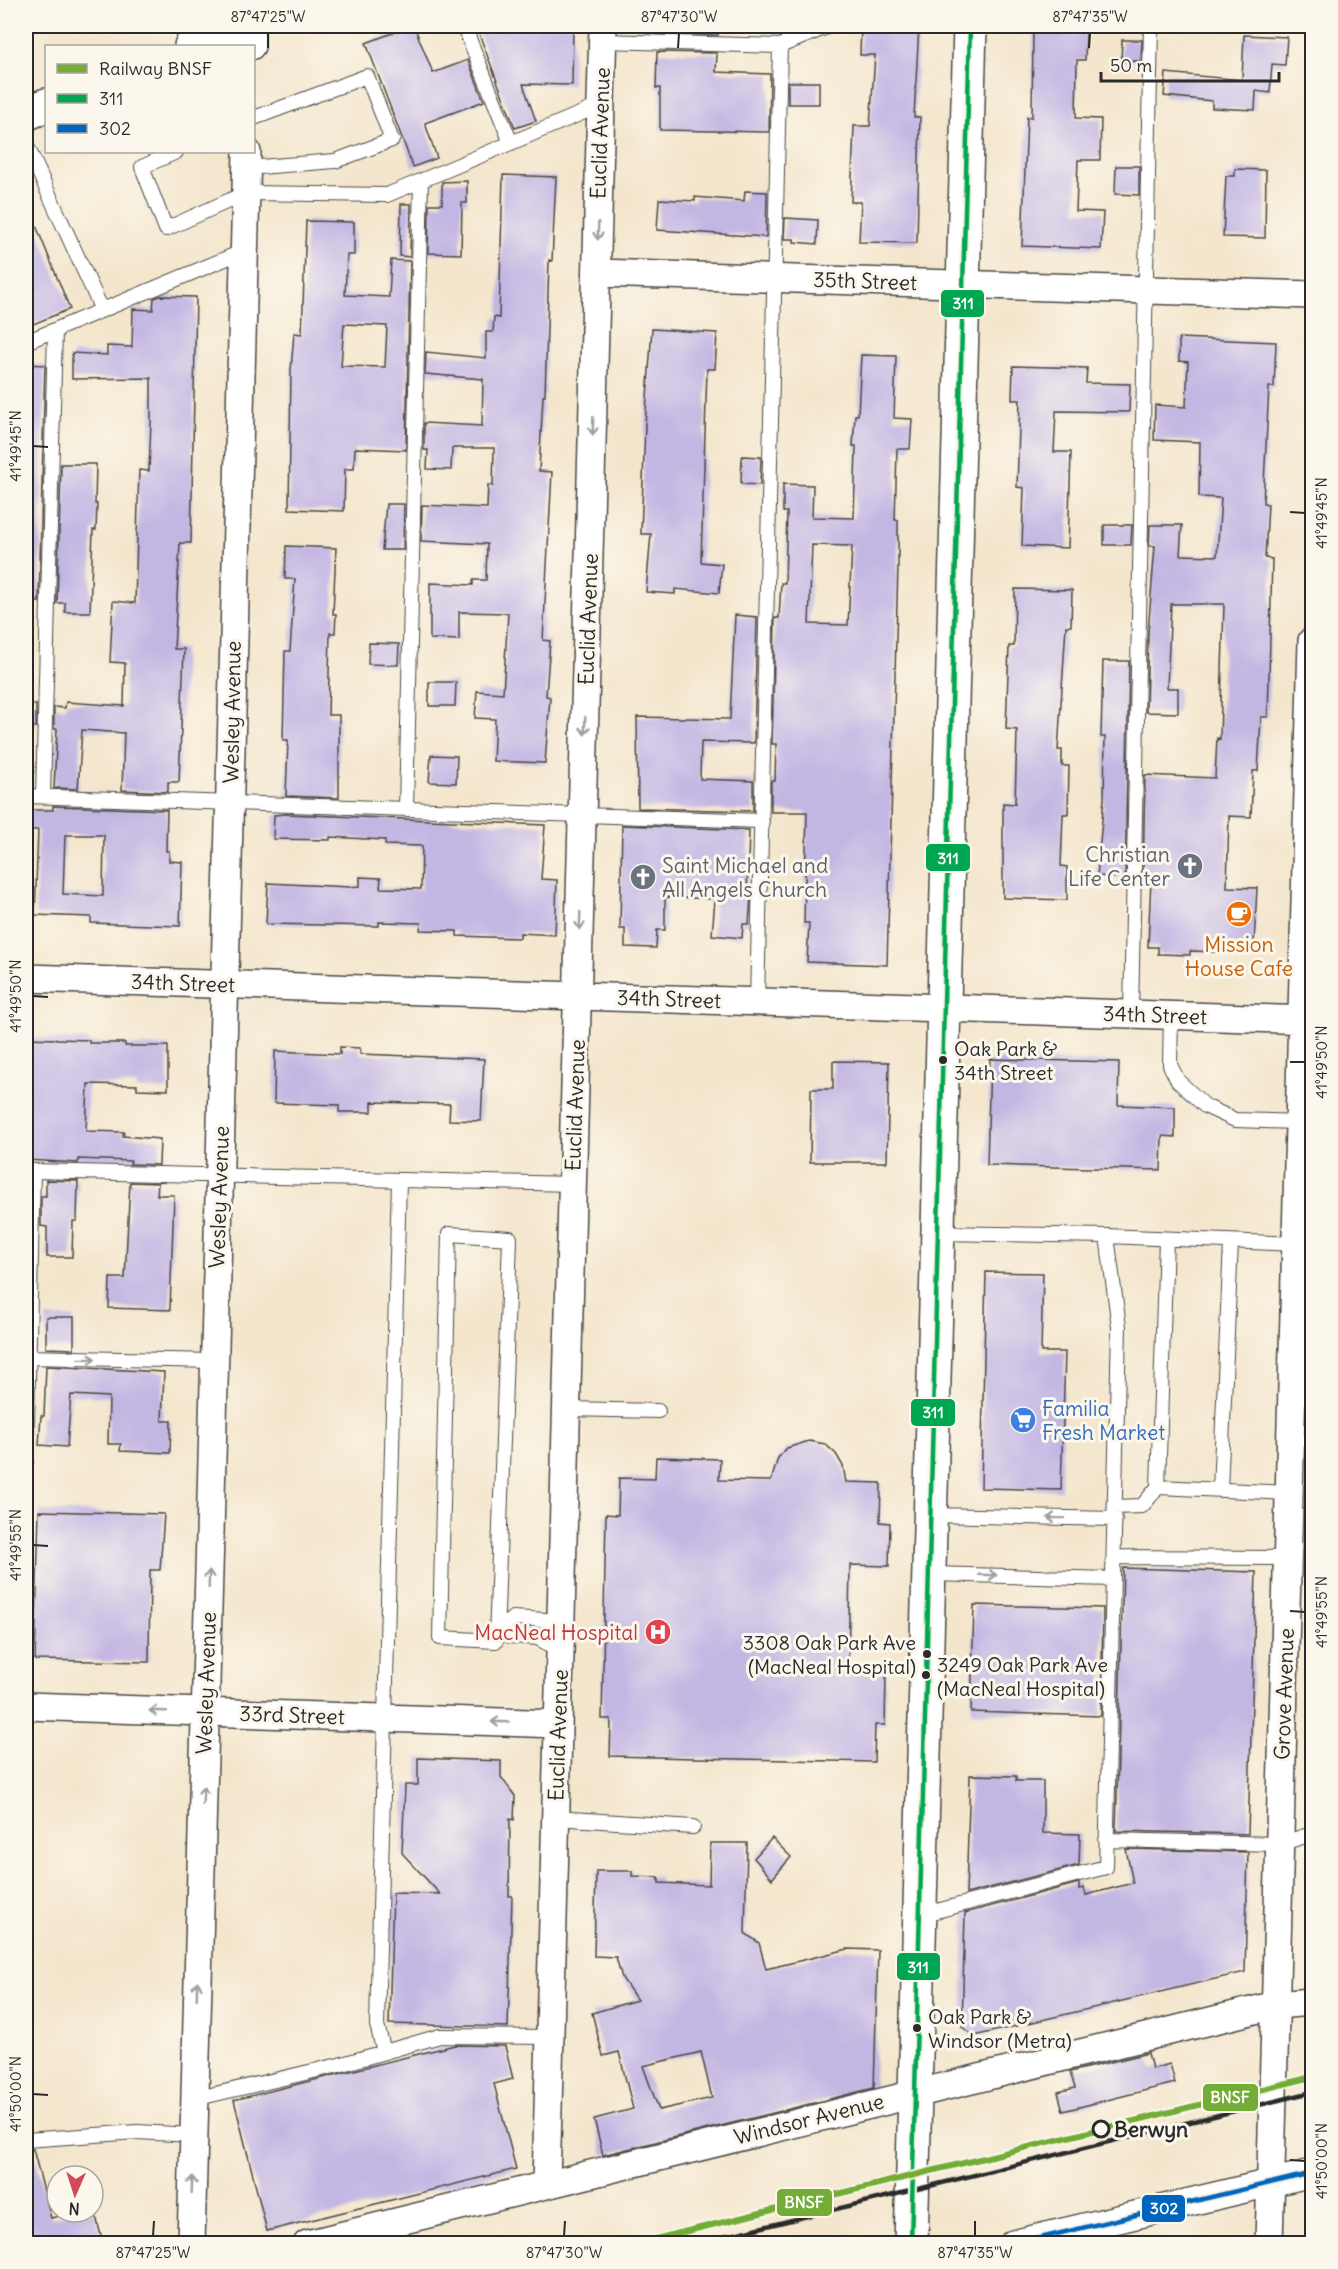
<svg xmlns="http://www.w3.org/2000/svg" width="1338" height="2269" font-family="Delius,sans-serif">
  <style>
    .building { fill: #c2b6e3; fill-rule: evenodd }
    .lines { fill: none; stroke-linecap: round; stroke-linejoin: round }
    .service-casing { stroke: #494743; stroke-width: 16 }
    .minor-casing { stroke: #494743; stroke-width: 30 }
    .tertiary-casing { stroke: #494743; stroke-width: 36 }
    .secondary-casing { stroke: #494743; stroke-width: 36 }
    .service { stroke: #fff; stroke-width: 14 }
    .minor { stroke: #fff; stroke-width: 27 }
    .tertiary { stroke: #fff; stroke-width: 33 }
    .secondary { stroke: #fff; stroke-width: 33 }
    .rail { stroke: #2b2b2b; stroke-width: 4.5 }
    .bus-1-casing { stroke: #fbf7ec; stroke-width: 9 }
    .bus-2-casing { stroke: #fbf7ec; stroke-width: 9 }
    .bus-1 { stroke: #00a651; stroke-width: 4.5 }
    .bus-2 { stroke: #0065bd; stroke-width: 4.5 }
    .rail-1-casing { stroke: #fbf7ec; stroke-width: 10 }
    .rail-1 { stroke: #73ac36; stroke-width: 6 }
    .oneway { stroke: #a0a0a0 }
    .ticks { fill: none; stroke: #2b2b2b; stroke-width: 2 }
    .bus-dot { fill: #2b2b2b; stroke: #fbf7ec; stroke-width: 2 }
    .stop-dot { fill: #fbf7ec; stroke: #2b2b2b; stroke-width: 3 }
    .labels { text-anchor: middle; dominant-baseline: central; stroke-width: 6; stroke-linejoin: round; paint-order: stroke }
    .bus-label { font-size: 20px; fill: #2b2b2b; stroke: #fbf7ec; text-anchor: start }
    .street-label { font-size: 21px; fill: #2b2b2b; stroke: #fbf7ec }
    .worship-label { font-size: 21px; fill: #5b616d; stroke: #fbf7ec; text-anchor: end }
    .food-label { font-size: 21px; fill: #c56008; stroke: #fbf7ec }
    .shop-label { font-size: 21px; fill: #366cbe; stroke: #fbf7ec; text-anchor: start }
    .health-label { font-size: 21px; fill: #be3a42; stroke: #fbf7ec; text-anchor: end }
    .stop-label { font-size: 21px; font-weight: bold; fill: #2b2b2b; stroke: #fbf7ec; text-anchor: start }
    .line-badge { stroke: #fbf7ec; stroke-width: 2 }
    .badge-label { font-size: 16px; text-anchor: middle; font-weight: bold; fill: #fff }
    .neatline { fill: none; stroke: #2b2b2b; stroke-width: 2 }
    .ticks-label { font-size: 15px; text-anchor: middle; fill: #2b2b2b }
  </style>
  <rect width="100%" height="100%" fill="#fbf7ec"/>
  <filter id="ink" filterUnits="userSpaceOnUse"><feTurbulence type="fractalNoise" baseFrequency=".0167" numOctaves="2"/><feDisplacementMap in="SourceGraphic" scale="12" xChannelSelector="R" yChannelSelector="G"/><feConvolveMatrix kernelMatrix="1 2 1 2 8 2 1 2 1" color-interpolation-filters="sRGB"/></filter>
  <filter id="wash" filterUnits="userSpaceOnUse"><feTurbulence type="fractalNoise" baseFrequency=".008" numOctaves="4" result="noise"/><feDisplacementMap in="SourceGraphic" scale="24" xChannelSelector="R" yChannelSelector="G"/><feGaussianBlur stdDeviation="1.35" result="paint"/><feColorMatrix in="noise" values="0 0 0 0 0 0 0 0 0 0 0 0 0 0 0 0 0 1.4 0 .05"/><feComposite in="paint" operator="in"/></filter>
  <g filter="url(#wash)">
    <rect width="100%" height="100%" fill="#f4e6cd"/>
    <g id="blocks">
      <path class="building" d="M411 26H414L433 73 468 60 484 101 425 123 437 158 413 167 366 43Z
        M476 26H573L572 85 523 84 536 121 515 128Z
        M658 26H718V35L658 34Z
        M861 26H919L914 117H920L917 243 859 242 861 202H851L854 126H870L875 55H860Z
        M1033 30 1086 32 1085 60H1077L1076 118 1101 119 1100 160H1078L1076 211 1103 212 1101 249 1022 246 1027 117H1032Z
        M1244 35 1287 37 1285 65 1272 64 1270 93 1256 91 1255 110 1212 108V101L1164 96 1166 73 1242 80Z
        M1122 40H1142L1141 61H1121Z
        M657 52 717 53 716 72 770 74 769 132 660 130V88H656Z
        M788 82H819V104H788Z
        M1116 166H1139V195L1115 194Z
        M1235 169 1266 170 1265 238 1223 237 1226 176H1235Z
        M503 175 556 177 552 261 549 260 545 396H543L539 471 552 472 543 640 550 641 546 696 550 697 545 763 493 761 495 719 475 718 477 691 503 693 508 613 459 612V640L430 639V583L473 585V580H486L487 544 421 541 422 505 487 508 488 485 493 486 494 448H452L451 470 427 469 428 450H424V423L482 426 483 379 425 374 426 352 486 358V332H493L494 317 499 318Z
        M467 181V203H462L461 254 428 253 429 204H442V182Z
        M745 191 767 192 766 237 657 230 659 199 695 201V197L744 201Z
        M26 201 70 309 26 327Z
        M401 204H411L410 257 400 256Z
        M785 218 818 220 817 244 794 242V239H784Z
        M306 221 354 222V255H347L345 295 389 297 391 260 410 261 406 450 355 448 354 469H345L344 511 289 509 291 370 294 333 302 334ZM344 324 387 326 385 367 341 366Z
        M160 296 196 297 191 543H180L174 649H184L179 782H168V792L122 790 124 733 82 730 78 789 54 788 57 729H54V707L65 708 66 702 124 706 125 663 110 662 113 601 135 603 139 470 149 471 151 422V378L72 379V353L107 355V346L132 347 133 309 153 310 154 298Z
        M652 329 717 333 715 369H707L701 562 722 564 719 593 675 589V594L646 592 651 534H641L645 425Z
        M1179 338 1276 342 1274 387H1269L1263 503 1268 504 1265 558 1272 559 1268 717H1261L1258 771H1253L1251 817 1229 816 1227 887 1257 888 1254 944H1220L1219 952 1190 951V955L1158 954V947H1148L1151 880 1143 879 1145 775 1215 778 1217 738 1220 739 1224 604H1171L1167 688H1178V713L1146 712 1148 633 1155 546H1149L1150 525H1182L1180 555 1217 556 1221 498 1199 497 1200 442 1154 440 1155 405 1186 407 1188 362 1179 361Z
        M861 355 896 356 894 418 912 419 910 449H897L895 520H898V566L887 965 807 962 809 923H804L807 812H771V781H775L776 744H772L775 618H779L781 583H785L787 512H783V484L813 485 812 517 854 518 856 446H853L855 415H858ZM812 545 852 546 848 625 809 624Z
        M26 364 45 365 39 602H26Z
        M1013 366 1087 368 1086 383 1130 384 1129 412 1056 411 1054 452H1071L1068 548 1022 546 1024 488 1017 487 1020 400H1012Z
        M742 456 761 457 760 485 741 484Z
        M61 464H96L95 504H97L96 530H93L90 612H65V603H57Z
        M386 504H404L403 550H382Z
        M1104 525H1132L1131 545H1104Z
        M286 546 336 548 333 614H336L335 633H330L328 715H339V798L286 796 288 740H283L285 651H290L295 579H285Z
        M1015 589 1072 590 1071 626H1066L1058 750H1062V766H1069L1068 814H1063L1061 866 1067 867V900L1003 898V803L1015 804 1017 730 1006 729 1009 646H1014Z
        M735 615 757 617 754 743 701 742 700 779 753 781V811L638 808 637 717 730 719Z
        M369 643 399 644 398 665 368 664Z
        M1103 661H1129L1125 878 1097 876 1104 798 1105 737H1101Z
        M429 682H456L455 706H429Z
        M26 704 36 705V727L26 726Z
        M431 755 457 756 456 783 429 782Z
        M53 806 167 810 166 851H169V861L182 862 180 926 91 923V917L35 915 38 830H26V810H53ZM65 835H104L103 896 63 894Z
        M286 814 545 825 541 879 557 880 555 935 520 933V938L457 936V931L420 930 421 923 379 922V926L266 924 268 883 350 887 360 886V877L381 878 380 888 421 889 422 846 385 845V840L330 837V840L273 839 274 815Z
        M622 825 749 830 747 895 751 896 749 924H743L742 938 712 935 715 899 665 897V930H657L656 948 625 947V929H620Z
        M26 1038 89 1040V1043H125V1046H168V1090L137 1089V1085L88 1084 86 1131 124 1132 123 1136 160 1139 159 1165 130 1164 131 1161 78 1159V1163L26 1160Z
        M340 1047 360 1048V1054L484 1059 481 1121 449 1120 450 1104 372 1102V1112H339V1105L274 1103 275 1051 340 1054Z
        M990 1059 1119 1062 1118 1105 1175 1107V1137L1162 1136 1161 1170 987 1165Z
        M833 1061 889 1062 887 1162H810L811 1089H833Z
        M46 1180 78 1181 77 1221H73L72 1257H47V1227L41 1226V1196H46Z
        M130 1182 158 1183 157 1195H174L170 1310 109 1308 110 1278H125Z
        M986 1272 1043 1273 1041 1352H1065L1061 1490 981 1488Z
        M46 1317H74V1349L46 1348Z
        M46 1366 164 1372 162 1421H171L170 1453 120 1451 121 1444H108L109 1397 71 1395 67 1447 39 1445 41 1416H44Z
        M809 1441 825 1444 836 1454 843 1466 846 1482 881 1483 880 1522 890 1523 889 1566 850 1565 848 1671 886 1673 885 1725H875L874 1762 610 1756 611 1719H602L606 1514 618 1515 619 1478 655 1479 656 1457 720 1459 719 1480 771 1481 778 1458 787 1448Z
        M39 1511 164 1514 160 1570H150L149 1662 35 1660Z
        M1123 1568 1256 1572 1248 1834 1116 1831Z
        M974 1605 1103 1608 1101 1716 971 1712Z
        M418 1758 501 1761V1777L515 1796 514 1820 510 1819 509 1896H512L508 2027 389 2024 393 1893 440 1894 402 1853 405 1785H418Z
        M970 1775 1016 1776V1781H1043V1833L1080 1834 1079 1865 966 1894Z
        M772 1838 791 1857 772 1879 754 1858Z
        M710 1843H747L745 1933 759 1943 766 1969 848 1949 878 1950 874 2088 603 2155 594 2119 633 2109 619 2052 603 2056 592 2013 637 2000 622 1978 616 1957 594 1956 596 1871H632V1876L659 1877V1883L709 1885ZM701 2052 712 2098 659 2110 643 2066Z
        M1126 1849 1248 1852 1245 1972 974 2036 962 2027 965 1913 1079 1883V1889L1084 1888 1086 1895 1133 1883Z
        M455 2045 505 2046 513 2079 494 2084 516 2169 267 2231 234 2100Z
        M1148 2053 1152 2069 1170 2064 1175 2083 1063 2111 1058 2092 1075 2088 1070 2072Z
        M26 2149H33L51 2218 75 2212H95L103 2244H26Z"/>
    </g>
  </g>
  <g filter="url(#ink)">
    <use href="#blocks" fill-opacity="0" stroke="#494743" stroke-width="1.5"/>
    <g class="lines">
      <defs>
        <path id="service" d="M464 26 511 143
          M784 26 790 41
          M603 41 780 46 829 26
          M26 144 102 310
          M176 152 142 167 166 229 246 193 387 195 601 105
          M247 168 335 161 392 140 367 76 254 118
          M26 342 244 251
          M26 796 762 821
          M43 796 55 330
          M406 809 421 181
          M757 1002 780 46
          M1131 1014 1151 26
          M1171 1015 1170 1065 1178 1081 1205 1106 1235 1120 1299 1122
          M449 1234 510 1238 496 1641 440 1638Z
          M1107 1236 1296 1244
          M26 1357 215 1361
          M567 1409 658 1411
          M26 1462 33 1171 573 1184
          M1158 1487 1166 1239
          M1220 1490 1231 1242
          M1115 1507 1142 1506 1158 1487 1289 1493
          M931 1515 1115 1519
          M1114 1557 1287 1558
          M930 1574 1113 1579
          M497 1627H502L513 1618 561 1621
          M502 1627 510 1636 538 1638 560 1651
          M556 1818 693 1827
          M1106 1840 1279 1844 1312 1834
          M921 1915 1106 1867 1119 1327 1107 1236 938 1233
          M384 2052 377 2025 399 1180
          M194 2099 339 2065 440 2036 550 2037
          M26 2140 137 2132 193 2135"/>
        <path id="minor" d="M251 46V26
          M597 273 1312 295
          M26 978 1312 1020
          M26 1706 558 1724
          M546 2184 603 26
          M191 2244 247 152
          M307 2244 1275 2005 1312 2002
          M1013 2244 1312 2173
          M1269 2244 1312 641"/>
        <path id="tertiary" d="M911 2244 970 26"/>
        <path id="secondary" d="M191 46 242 26
          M26 114 46 105"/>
      </defs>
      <use href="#service" class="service-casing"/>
      <use href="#minor" class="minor-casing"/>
      <use href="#tertiary" class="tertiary-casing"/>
      <use href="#secondary" class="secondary-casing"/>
      <use href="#service" class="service"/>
      <use href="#minor" class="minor"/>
      <use href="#tertiary" class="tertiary"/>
      <use href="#secondary" class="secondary"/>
      <path class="rail" d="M694 2244 1312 2092"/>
      <defs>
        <path id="bus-1" d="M911 2244 970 26"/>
        <path id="bus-2" d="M1015 2244 1312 2173"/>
      </defs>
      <use href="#bus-1" class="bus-1-casing"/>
      <use href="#bus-2" class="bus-2-casing"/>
      <use href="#bus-1" class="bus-1"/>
      <use href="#bus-2" class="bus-2"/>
      <defs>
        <path id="rail-1" d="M635 2244 1312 2077"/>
      </defs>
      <use href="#rail-1" class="rail-1-casing"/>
      <use href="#rail-1" class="rail-1"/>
    </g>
    <defs><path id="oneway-shaft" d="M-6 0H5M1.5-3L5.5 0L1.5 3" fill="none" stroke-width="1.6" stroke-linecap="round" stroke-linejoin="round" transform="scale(1.5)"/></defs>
    <g class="oneway">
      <use href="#oneway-shaft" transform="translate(598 231) rotate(92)"/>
      <use href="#oneway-shaft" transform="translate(593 426) rotate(92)"/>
      <use href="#oneway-shaft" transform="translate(585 726) rotate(92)"/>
      <use href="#oneway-shaft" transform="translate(580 921) rotate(92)"/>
      <use href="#oneway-shaft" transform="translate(87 1359) rotate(1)"/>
      <use href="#oneway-shaft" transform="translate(1056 1518) rotate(-179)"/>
      <use href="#oneway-shaft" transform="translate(988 1575) rotate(2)"/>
      <use href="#oneway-shaft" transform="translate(209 1579) rotate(-88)"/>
      <use href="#oneway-shaft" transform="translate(158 1711) rotate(-178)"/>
      <use href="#oneway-shaft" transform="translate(500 1722) rotate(-178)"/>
      <use href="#oneway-shaft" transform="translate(203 1795) rotate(-88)"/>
      <use href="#oneway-shaft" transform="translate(197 1990) rotate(-88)"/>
      <use href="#oneway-shaft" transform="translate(192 2185) rotate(-88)"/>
    </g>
  </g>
  <path class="ticks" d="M268 48V33M678 48 679 33M1089 48 1090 33M33 446 48 447M1290 512 1305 513M33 996 48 997M1290 1062H1305M33 1545 48 1546M1290 1611 1305 1612M33 2094 48 2095M1290 2160 1305 2161M153 2236 154 2221M564 2236 565 2221M975 2236V2221"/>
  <defs>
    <symbol id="church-disc" viewBox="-11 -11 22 22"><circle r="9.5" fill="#6b7280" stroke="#fbf7ec"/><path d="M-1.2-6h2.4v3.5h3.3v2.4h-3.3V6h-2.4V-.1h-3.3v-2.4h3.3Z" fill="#fff"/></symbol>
    <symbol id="cafe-disc" viewBox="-11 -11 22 22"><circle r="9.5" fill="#e8710a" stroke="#fbf7ec"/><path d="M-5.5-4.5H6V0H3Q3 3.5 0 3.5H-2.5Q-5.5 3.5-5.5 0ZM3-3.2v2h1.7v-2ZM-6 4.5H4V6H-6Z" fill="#fff"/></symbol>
    <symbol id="supermarket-disc" viewBox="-11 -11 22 22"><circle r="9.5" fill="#3f7fe0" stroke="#fbf7ec"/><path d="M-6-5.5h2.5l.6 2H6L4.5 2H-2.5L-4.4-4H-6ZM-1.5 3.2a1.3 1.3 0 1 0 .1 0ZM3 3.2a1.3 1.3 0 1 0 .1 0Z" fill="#fff"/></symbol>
    <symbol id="hospital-disc" viewBox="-11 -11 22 22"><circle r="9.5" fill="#e0444e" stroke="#fbf7ec"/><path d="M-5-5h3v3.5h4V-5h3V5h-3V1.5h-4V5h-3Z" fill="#fff"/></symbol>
  </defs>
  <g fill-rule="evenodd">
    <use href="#church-disc" x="1175" y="851" width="30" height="30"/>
    <use href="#church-disc" x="628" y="862" width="30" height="30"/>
    <use href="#cafe-disc" x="1224" y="899" width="30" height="30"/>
    <use href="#supermarket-disc" x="1008" y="1405" width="30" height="30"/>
    <use href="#hospital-disc" x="643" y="1617" width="30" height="30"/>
  </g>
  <g class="bus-dot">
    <circle cx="943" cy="1060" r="5"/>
    <circle cx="927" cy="1654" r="5"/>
    <circle cx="926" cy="1675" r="5"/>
    <circle cx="917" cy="2028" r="5"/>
  </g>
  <circle class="stop-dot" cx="1101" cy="2129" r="8"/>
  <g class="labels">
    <g class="bus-label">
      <text x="954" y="1048">Oak Park &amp;<tspan x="954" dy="24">34th Street</tspan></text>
      <text x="916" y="1642" text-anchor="end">3308 Oak Park Ave<tspan x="916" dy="24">(MacNeal Hospital)</tspan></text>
      <text x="937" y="1664">3249 Oak Park Ave<tspan x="937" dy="24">(MacNeal Hospital)</tspan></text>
      <text x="928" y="2016">Oak Park &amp;<tspan x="928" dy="24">Windsor (Metra)</tspan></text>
    </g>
    <g class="street-label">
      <text transform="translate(600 133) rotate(-88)">Euclid Avenue</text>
      <text transform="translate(865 281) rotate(2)">35th Street</text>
      <text transform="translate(588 619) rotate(-88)">Euclid Avenue</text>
      <text transform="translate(232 712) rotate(-89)">Wesley Avenue</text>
      <text transform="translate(183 983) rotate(2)">34th Street</text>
      <text transform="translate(669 999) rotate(2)">34th Street</text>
      <text transform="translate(1155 1015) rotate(2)">34th Street</text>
      <text transform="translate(575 1105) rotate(-88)">Euclid Avenue</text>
      <text transform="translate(219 1197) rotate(-88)">Wesley Avenue</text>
      <text transform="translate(206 1683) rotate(-88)">Wesley Avenue</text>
      <text transform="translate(1284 1694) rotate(-88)">Grove Avenue</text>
      <text transform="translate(292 1715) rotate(2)">33rd Street</text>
      <text transform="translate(558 1735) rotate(-88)">Euclid Avenue</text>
      <text transform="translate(809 2119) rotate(-14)">Windsor Avenue</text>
    </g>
    <g class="worship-label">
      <text x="1170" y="854">Christian<tspan x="1170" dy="24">Life Center</tspan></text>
      <text x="662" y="865" text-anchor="start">Saint Michael and<tspan x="662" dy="24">All Angels Church</tspan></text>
    </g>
    <g class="food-label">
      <text x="1239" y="944">Mission<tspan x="1239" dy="24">House Cafe</tspan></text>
    </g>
    <g class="shop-label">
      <text x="1042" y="1408">Familia<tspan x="1042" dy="24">Fresh Market</tspan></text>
    </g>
    <g class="health-label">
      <text x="638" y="1632">MacNeal Hospital</text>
    </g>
    <g class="stop-label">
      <text x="1114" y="2129">Berwyn</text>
    </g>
  </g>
  <g class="line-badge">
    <rect x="940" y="289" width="45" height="29" rx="6" fill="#00a651"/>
    <rect x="925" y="843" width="46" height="29" rx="6" fill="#00a651"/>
    <rect x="910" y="1398" width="46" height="29" rx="6" fill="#00a651"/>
    <rect x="896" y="1952" width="45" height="29" rx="6" fill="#00a651"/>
    <rect x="1202" y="2083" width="57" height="29" rx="6" fill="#73ac36"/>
    <rect x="776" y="2188" width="57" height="29" rx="6" fill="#73ac36"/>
    <rect x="1141" y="2194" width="45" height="29" rx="6" fill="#0065bd"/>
  </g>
  <g class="badge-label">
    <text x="963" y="309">311</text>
    <text x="948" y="864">311</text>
    <text x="933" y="1418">311</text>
    <text x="918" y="1973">311</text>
    <text x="1230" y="2103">BNSF</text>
    <text x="804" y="2208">BNSF</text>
    <text x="1164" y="2214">302</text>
  </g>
  <rect width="1338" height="2269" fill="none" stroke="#fbf7ec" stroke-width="66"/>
  <rect x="45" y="45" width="210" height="108" fill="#fbf7ec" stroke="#a8a59f" stroke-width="1.5"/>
  <rect x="57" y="64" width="30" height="9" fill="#73ac36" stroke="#a8a59f" stroke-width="1.5"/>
  <text x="99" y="75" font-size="18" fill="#2b2b2b">Railway BNSF</text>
  <rect x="57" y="94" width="30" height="9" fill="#00a651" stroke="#a8a59f" stroke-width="1.5"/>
  <text x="99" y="105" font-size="18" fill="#2b2b2b">311</text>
  <rect x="57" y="124" width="30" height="9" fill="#0065bd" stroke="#a8a59f" stroke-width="1.5"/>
  <text x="99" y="135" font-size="18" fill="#2b2b2b">302</text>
  <g transform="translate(75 2194) rotate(183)"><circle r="28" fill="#fbf7ec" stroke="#a8a59f" stroke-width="1.5"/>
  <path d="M0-4.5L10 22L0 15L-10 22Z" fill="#d1495b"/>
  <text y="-9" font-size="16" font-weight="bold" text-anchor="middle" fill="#2b2b2b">N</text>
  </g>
  <path d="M1101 72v9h178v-9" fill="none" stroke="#2b2b2b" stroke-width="3"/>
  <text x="1110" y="72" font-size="18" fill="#2b2b2b" stroke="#fbf7ec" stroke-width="4.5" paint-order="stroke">50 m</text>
  <rect x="33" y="33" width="1272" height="2203" class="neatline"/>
  <g class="ticks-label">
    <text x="268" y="22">87°47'25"W</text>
    <text x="679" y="22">87°47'30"W</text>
    <text x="1090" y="22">87°47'35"W</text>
    <text transform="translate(16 446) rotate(-90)" y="5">41°49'45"N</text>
    <text transform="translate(1322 513) rotate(-90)" y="5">41°49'45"N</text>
    <text transform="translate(16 996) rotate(-90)" y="5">41°49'50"N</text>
    <text transform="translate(1322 1062) rotate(-90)" y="5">41°49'50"N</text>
    <text transform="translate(16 1545) rotate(-90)" y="5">41°49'55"N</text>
    <text transform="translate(1322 1612) rotate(-90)" y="5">41°49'55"N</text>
    <text transform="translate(16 2094) rotate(-90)" y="5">41°50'00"N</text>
    <text transform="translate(1322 2161) rotate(-90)" y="5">41°50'00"N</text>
    <text x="153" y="2258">87°47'25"W</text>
    <text x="564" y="2258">87°47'30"W</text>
    <text x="975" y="2258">87°47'35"W</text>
  </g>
</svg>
